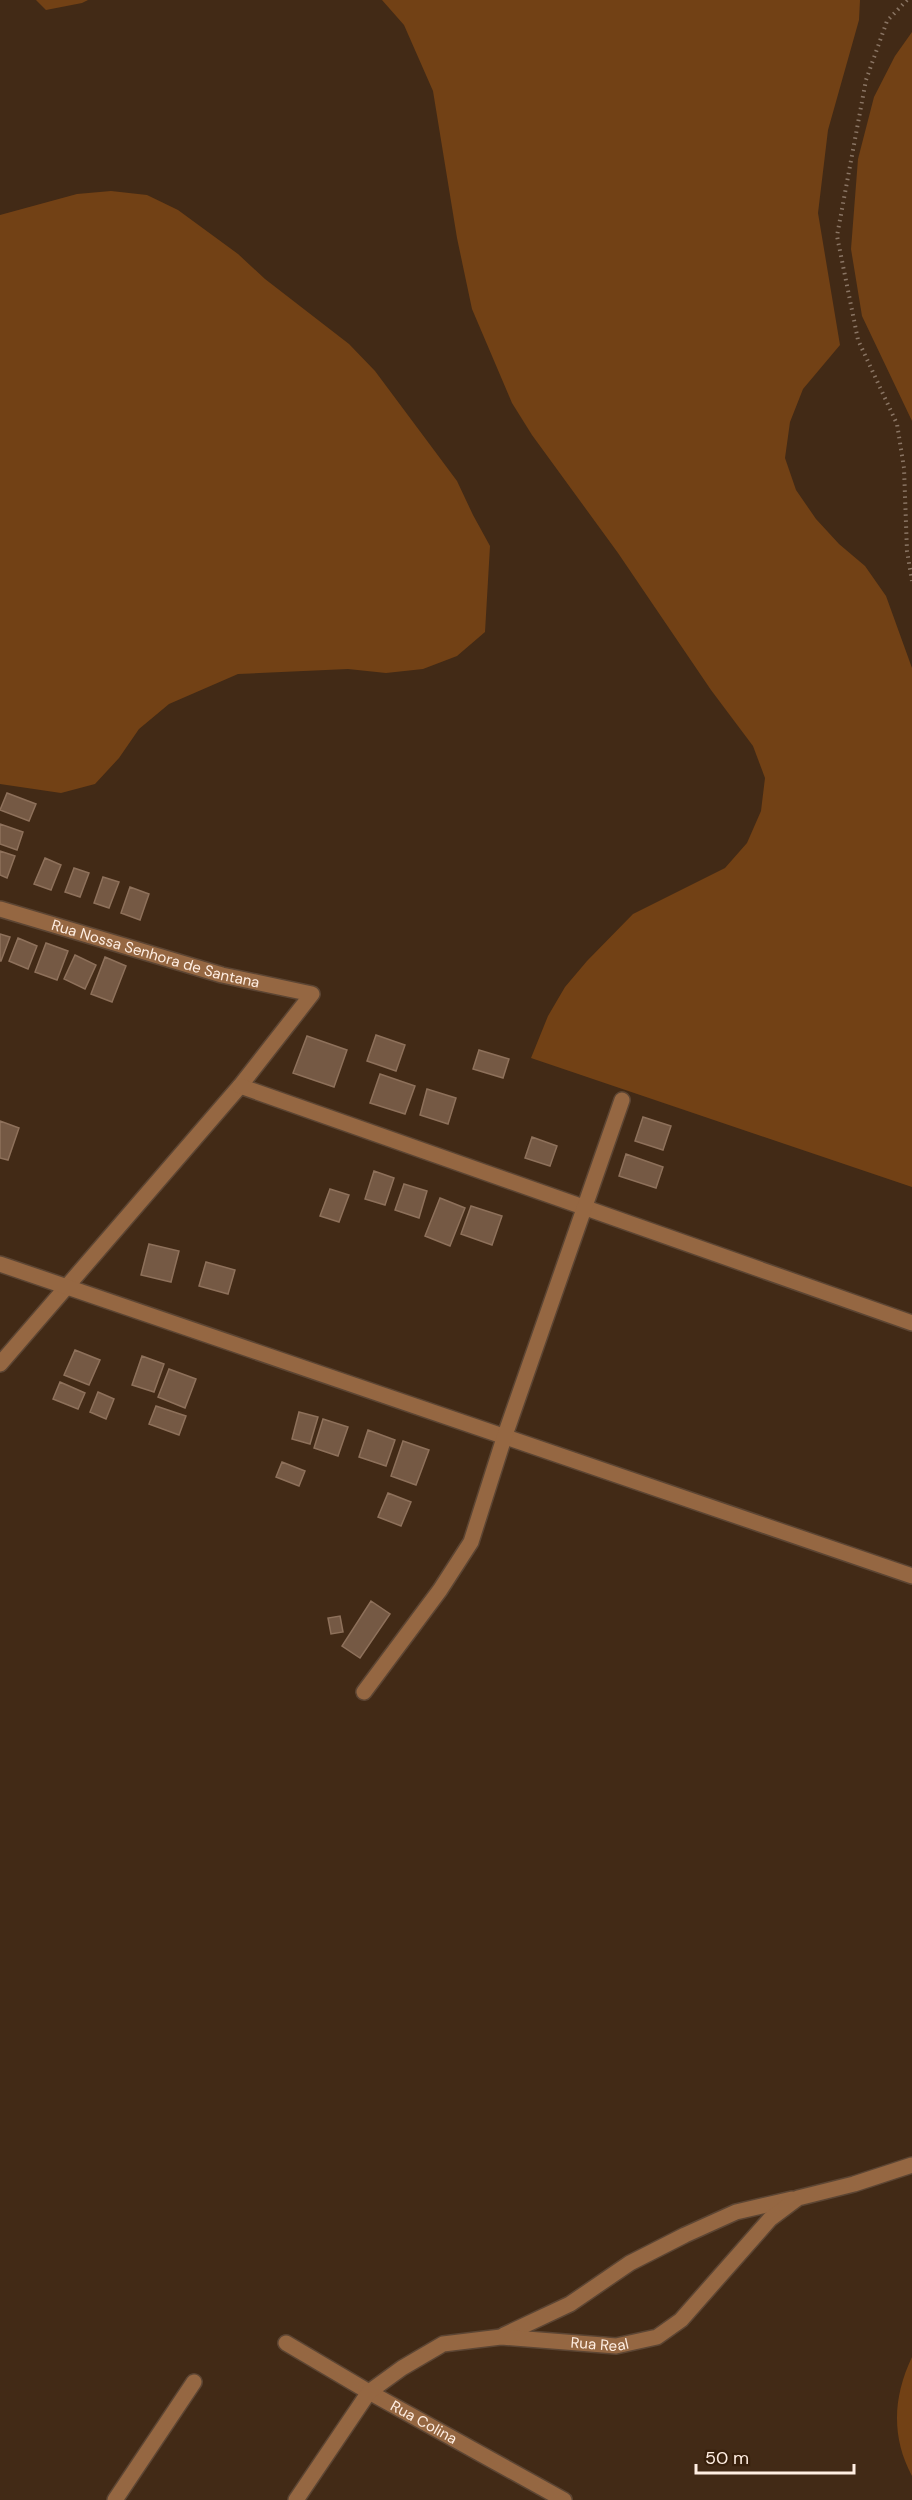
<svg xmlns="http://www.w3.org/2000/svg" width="912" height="2500" font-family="'DM Sans',sans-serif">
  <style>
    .green { fill: #724115 }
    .building { fill: #755944; stroke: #8e715b; stroke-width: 1.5 }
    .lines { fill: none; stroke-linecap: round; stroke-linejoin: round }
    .minor-casing { stroke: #5c4533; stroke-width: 18 }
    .path { stroke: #8a7564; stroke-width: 4; stroke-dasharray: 1.5 4.5; stroke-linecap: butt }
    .minor { stroke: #956742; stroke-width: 15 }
    .labels { text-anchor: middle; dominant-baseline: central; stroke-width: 4.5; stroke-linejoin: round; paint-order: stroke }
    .street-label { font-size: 15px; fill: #ffeee2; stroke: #38200c }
  </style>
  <rect width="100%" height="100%" fill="#422a16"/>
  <path class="green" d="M36 0H88L82 3 46 10Z
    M382 0H860L859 20 828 130 818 213 840 345 803 389 790 422 785 458 796 490 816 519 839 544 865 566 886 596 912 668V1187L531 1058 548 1016 565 987 587 961 633 914 725 868 747 843 761 811 765 778 753 746 711 690 618 553 532 435 512 403 472 309 457 238 433 91 404 25Z
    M912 32V421L862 316 851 249 858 159 874 97 895 56Z
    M111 191 147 195 178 210 238 254 265 279 349 344 375 371 457 481 473 515 490 546 485 632 457 656 423 669 386 673 348 669 238 674 169 704 139 729 119 758 95 784 61 793 0 784V215L77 194Z
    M912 2357V2476C891 2437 893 2397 912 2357Z"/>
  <path class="building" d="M7 793 36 804 29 821 0 810Z
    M0 824 23 832 17 850 0 844Z
    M0 851 15 856 7 878 0 875Z
    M45 858 61 865 51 890 34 884Z
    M74 868 89 873 80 897 65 892Z
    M103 877 119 882 109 908 94 903Z
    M130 887 149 894 140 920 121 913Z
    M0 934 10 937 1 961H0Z
    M18 938 37 946 28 969 9 961Z
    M46 943 68 951 57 980 35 972Z
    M75 955 96 965 85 989 64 979Z
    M105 957 126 966 112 1002 91 994Z
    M376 1035 405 1045 396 1071 367 1061Z
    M307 1036 347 1050 334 1087 293 1073Z
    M479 1050 509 1059 503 1078 473 1069Z
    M380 1074 415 1086 405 1114 370 1103Z
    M427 1089 456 1098 448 1124 420 1115Z
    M643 1117 671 1126 663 1150 635 1141Z
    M0 1121 19 1128 8 1160 0 1158Z
    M532 1137 557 1146 550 1166 525 1158Z
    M626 1154 663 1167 656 1188 619 1176Z
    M374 1171 394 1178 385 1205 365 1199Z
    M404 1184 427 1191 419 1218 395 1210Z
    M330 1189 349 1195 339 1222 320 1216Z
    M440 1198 465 1208 450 1246 425 1236Z
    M471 1206 502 1216 492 1245 461 1234Z
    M149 1244 179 1251 171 1282 141 1275Z
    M206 1262 235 1270 228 1294 199 1286Z
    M75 1350 100 1360 89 1385 64 1375Z
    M142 1356 164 1364 154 1392 132 1385Z
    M169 1369 196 1379 185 1408 158 1397Z
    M60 1382 85 1393 78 1409 53 1399Z
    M98 1392 114 1399 106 1419 90 1412Z
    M156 1406 186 1416 179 1435 149 1424Z
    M299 1412 318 1417 310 1444 292 1439Z
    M323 1419 348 1427 338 1456 314 1448Z
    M368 1430 395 1440 386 1466 359 1457Z
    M403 1441 429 1450 416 1485 391 1476Z
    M282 1462 305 1471 299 1486 276 1477Z
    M388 1493 411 1502 401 1526 378 1517Z
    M371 1601 390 1614 360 1658 342 1646Z
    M340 1616 343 1632 331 1634 328 1618Z"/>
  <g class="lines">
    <defs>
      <g id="minor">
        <path id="s1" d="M0 909 222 975 312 994 240 1086 0 1364"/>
        <path d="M240 1086 912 1323"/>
        <path d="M0 1264 912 1576"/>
        <path d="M364 1692 440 1590 471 1542 504 1438 622 1100"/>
        <path d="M504 2335 570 2304 630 2263 685 2235 736 2212 792 2199"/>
        <path id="s2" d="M286 2343 369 2392 564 2500"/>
        <path d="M115 2500 194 2382"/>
        <path id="s3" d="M296 2500 369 2392 402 2368 443 2344 501 2337 616 2346 657 2337 681 2320 770 2219 798 2198 854 2184 912 2165"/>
      </g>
    </defs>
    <use href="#minor" class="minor-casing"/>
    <path class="path" d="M907 0 887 21 866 80 837 236 858 340 897 424 904 468 907 551 912 581"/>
    <use href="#minor" class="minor"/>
  </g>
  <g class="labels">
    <g class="street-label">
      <text stroke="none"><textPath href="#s1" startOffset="162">Rua Nossa Senhora de Santana</textPath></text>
      <text stroke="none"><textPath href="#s3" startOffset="376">Rua Real</textPath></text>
      <text stroke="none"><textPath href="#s2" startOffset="159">Rua Colina</textPath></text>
    </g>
  </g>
  <path d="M696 2464v9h158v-9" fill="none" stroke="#ffeee2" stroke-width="3"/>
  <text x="705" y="2464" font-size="18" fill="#ffeee2" stroke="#38200c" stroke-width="4.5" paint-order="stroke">50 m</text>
</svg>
